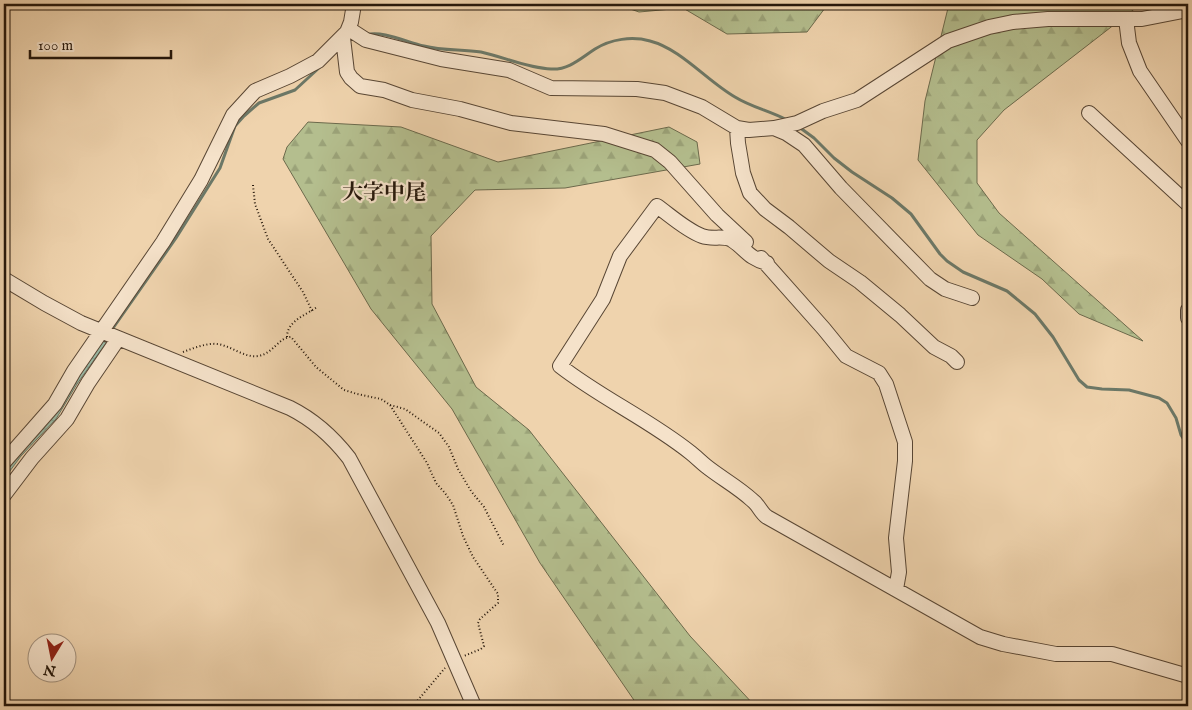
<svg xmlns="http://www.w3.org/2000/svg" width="1192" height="710" font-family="'IM FELL English','Noto Serif JP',serif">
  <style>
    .forest { fill: url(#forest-firs); stroke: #6c6a4c }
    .water { fill: url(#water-waves); stroke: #6c7867 }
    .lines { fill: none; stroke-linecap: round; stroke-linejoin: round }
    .stream { stroke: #6c7867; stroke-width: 3 }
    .minor-casing { stroke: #584634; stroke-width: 16 }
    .path { stroke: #25170b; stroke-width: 2; stroke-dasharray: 1 2.5; stroke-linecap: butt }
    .minor { stroke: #f5e2ca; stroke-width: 14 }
    .labels { text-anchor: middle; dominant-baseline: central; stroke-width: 4.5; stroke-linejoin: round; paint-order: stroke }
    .quarter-label { font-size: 21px; font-weight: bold; fill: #25170b; stroke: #f5e2ca }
  </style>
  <defs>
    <pattern id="forest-firs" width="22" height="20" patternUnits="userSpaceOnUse" patternTransform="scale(1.25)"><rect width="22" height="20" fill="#b4be8e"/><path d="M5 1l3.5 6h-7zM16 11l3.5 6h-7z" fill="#9ba379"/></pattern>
    <pattern id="water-waves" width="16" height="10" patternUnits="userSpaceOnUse" patternTransform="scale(1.25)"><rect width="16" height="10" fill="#9bb9a4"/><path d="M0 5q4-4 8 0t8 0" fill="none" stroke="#859e8c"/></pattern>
  </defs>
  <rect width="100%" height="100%" fill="#efd3ad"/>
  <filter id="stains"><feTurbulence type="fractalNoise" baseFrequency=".004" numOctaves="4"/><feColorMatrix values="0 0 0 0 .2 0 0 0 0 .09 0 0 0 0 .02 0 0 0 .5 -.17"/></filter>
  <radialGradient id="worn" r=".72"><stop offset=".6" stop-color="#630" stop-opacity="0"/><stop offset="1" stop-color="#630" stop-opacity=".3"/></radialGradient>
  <path class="forest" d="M616 4H828L807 32 727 34 683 8 639 12Z
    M949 4H1158L1137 7 1004 110 977 140V183L999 213 1143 341 1079 314 1042 279 978 235 918 160 925 101Z
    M308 122 401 127 498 162 669 127 697 142 700 164 565 188 475 190 431 236 432 304 476 387 529 430 690 636 755 706H638L540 563 452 409 371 309 283 159 287 147Z"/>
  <path class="water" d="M100 339 106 343 77 384 56 419 21 456 4 479V467Z"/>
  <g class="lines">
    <path class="stream" d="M365 35C383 30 406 42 424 46 443 51 462 49 481 52 504 57 527 68 551 69 569 70 581 58 595 49 611 39 632 36 650 41 681 49 707 81 735 97 751 107 770 111 787 120
      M799 127 814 138 834 158 852 172 892 198 911 214 940 254 947 261 963 272 1007 291 1035 314 1053 337 1079 380 1087 387 1102 389 1129 390 1159 398 1167 403 1176 418 1181 435 1188 446
      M111 331 176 238 220 168 235 126 244 116 259 103 295 90 320 67"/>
    <defs>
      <path id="minor" d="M1126 19 1129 43 1140 71 1188 141
        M349 29 366 40 441 59 509 70 551 88 637 89 665 93 702 107 737 128 738 143 743 173 750 193 765 209 789 227 829 261 860 282 900 315 934 347 951 356 957 362
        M343 38 347 72 351 78 360 86 384 90 412 100 460 109 511 123 604 134 655 150 670 162 717 215 746 242
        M1089 113 1188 204
        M737 128 749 130 774 128 786 133 804 145 841 188 930 279 945 289 972 298
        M774 128 797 123 823 111 857 100 948 41 989 27 1013 22 1048 19H1142L1188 10
        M761 258 824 329 846 356 879 373 886 384 905 442V461L896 538 899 572 896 589
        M767 263C748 258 746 249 732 240 723 235 713 240 702 236 686 230 671 216 657 206L620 256 603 299 560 366C601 398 650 420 691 453 696 457 701 462 706 466 721 478 738 487 752 500 759 505 760 512 767 517L980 637 1003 644 1056 654H1112L1188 676
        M4 279 44 303 81 323 290 408C314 420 332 436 349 458L438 623 474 706
        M1188 310V318
        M4 462 55 404 74 371 163 242 201 180 233 115 255 91 290 76 318 61 347 32 351 22 354 4
        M4 495 32 458 67 419 88 383 118 339"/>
    </defs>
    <use href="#minor" class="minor-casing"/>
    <path class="path" d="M253 185 255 204 268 239 303 292 312 311
      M287 337C287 321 306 315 317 307
      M183 352C194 348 206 343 217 344 232 346 244 358 258 356 273 354 279 337 291 337L316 367 344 390 357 394 381 399 390 405 427 463 436 483 445 493 453 505 463 536 473 557 498 594V603L480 619 478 623 484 646 481 649 464 656
      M390 405 405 409 439 433 449 447 458 469 471 491 484 507 504 546
      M4 693 15 706
      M413 706 445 668"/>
    <use href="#minor" class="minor"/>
  </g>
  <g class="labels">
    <g class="quarter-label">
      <text x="384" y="193">大字中尾</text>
    </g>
  </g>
  <rect width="1192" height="710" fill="none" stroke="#efd3ad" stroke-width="20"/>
  <rect x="5" y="5" width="1182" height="700" fill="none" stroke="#25170b" stroke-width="2.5"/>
  <rect x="10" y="10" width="1172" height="690" fill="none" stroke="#25170b"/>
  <g transform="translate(52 658) rotate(190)"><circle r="24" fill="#f5e2ca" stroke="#a2917e"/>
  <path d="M0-4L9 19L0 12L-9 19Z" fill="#8f2418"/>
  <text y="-8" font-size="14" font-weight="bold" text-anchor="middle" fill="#25170b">N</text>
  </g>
  <path d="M30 50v8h141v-8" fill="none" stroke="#25170b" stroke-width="2.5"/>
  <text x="38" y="50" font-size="15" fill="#25170b" stroke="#f5e2ca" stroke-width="4" paint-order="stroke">100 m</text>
  <rect width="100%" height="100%" filter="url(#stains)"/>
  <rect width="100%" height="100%" fill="url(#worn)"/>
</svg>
